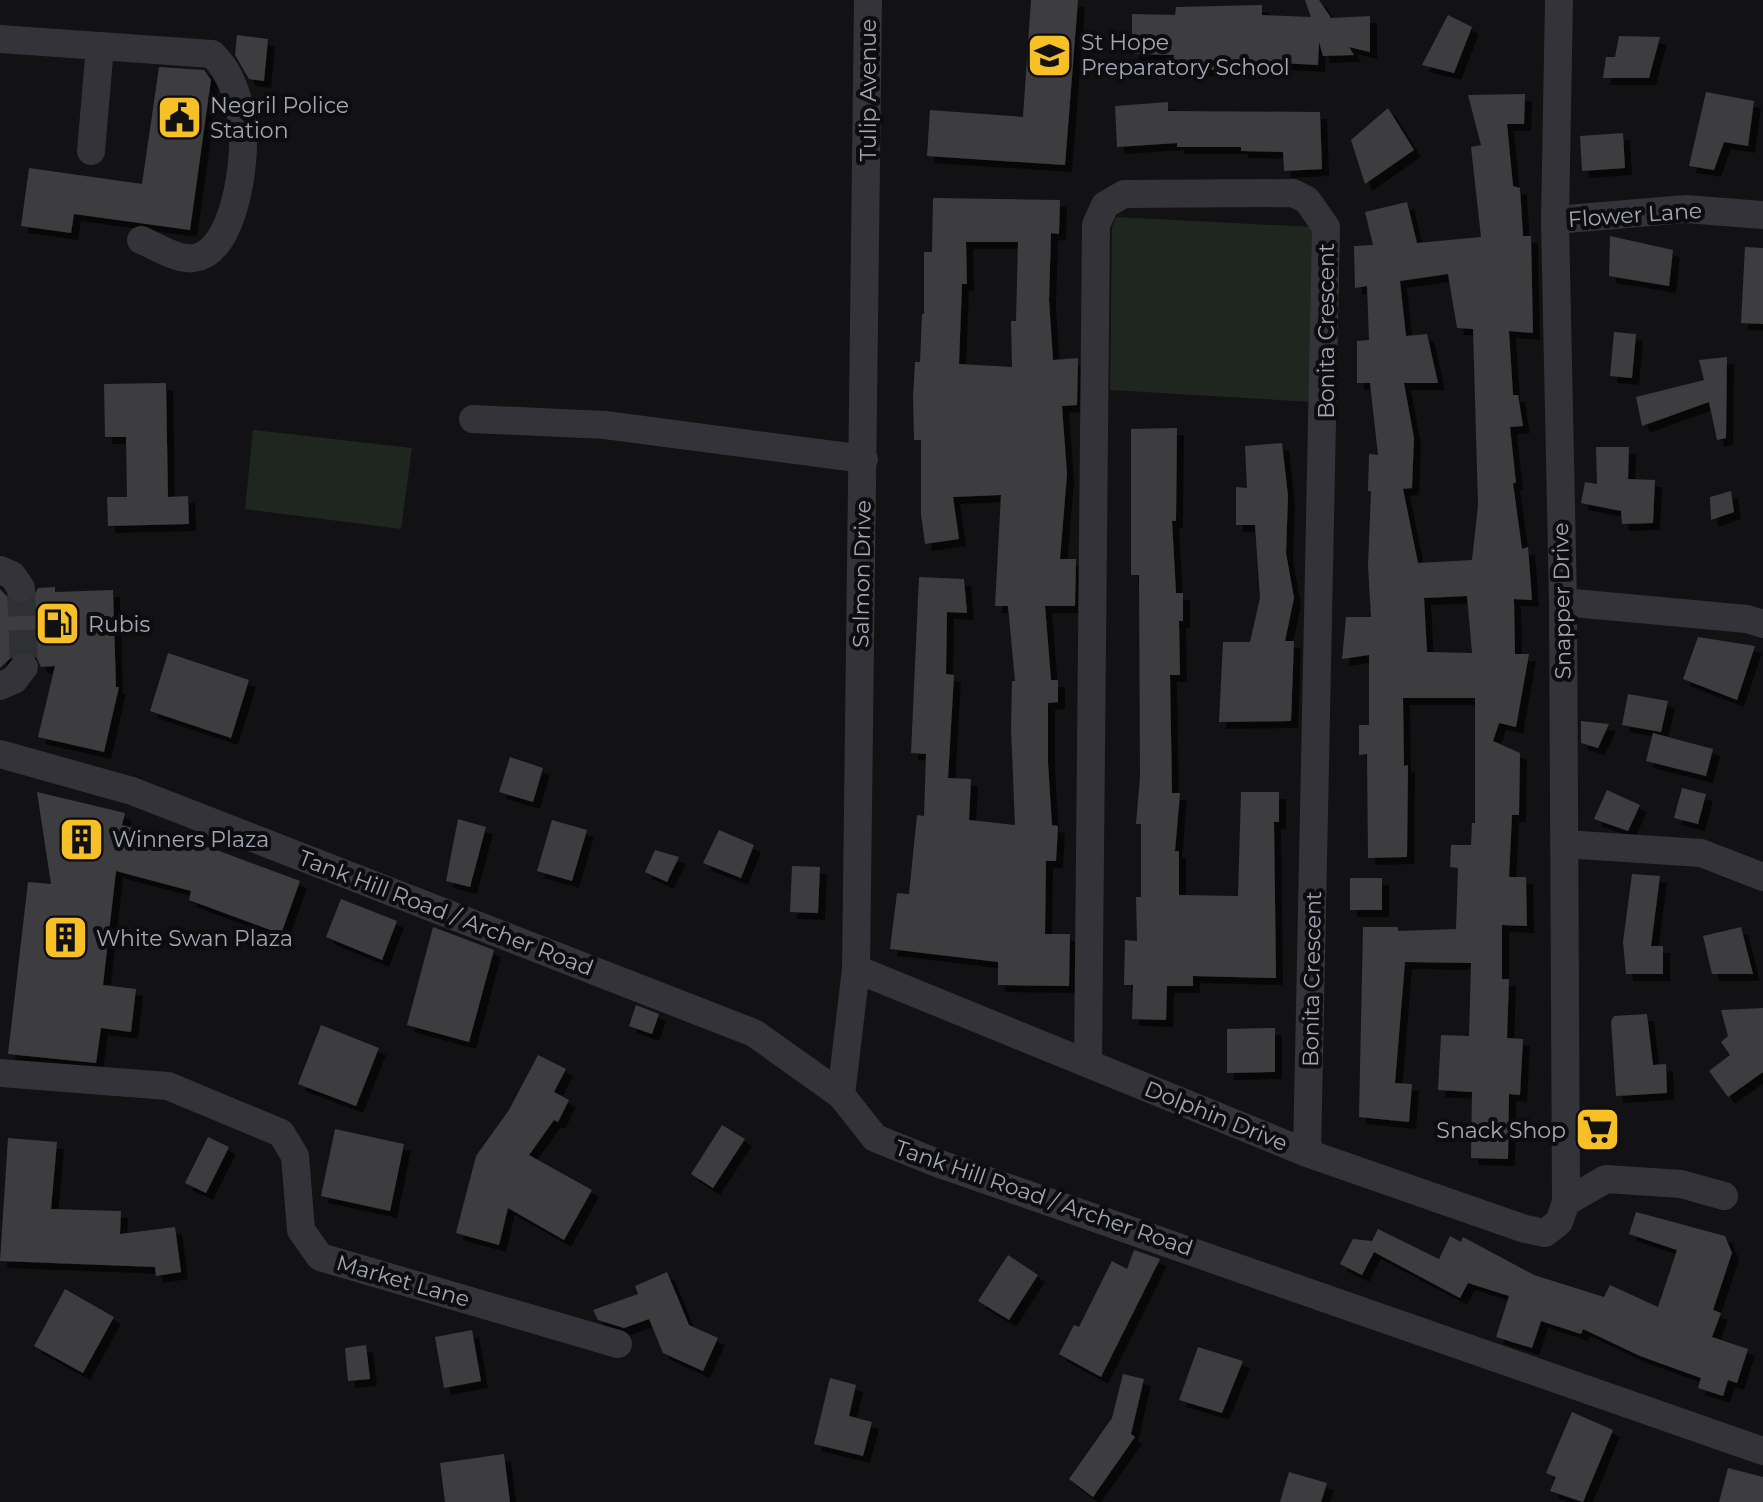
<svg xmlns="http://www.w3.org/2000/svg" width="1763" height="1502" font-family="Montserrat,sans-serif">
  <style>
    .green { fill: #1e261f }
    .building { fill: #3c3c41; fill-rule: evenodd; filter: url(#shadow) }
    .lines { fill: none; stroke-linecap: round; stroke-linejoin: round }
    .minor-tunnel { stroke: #2f3034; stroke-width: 28; stroke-dasharray: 28 14; stroke-linecap: butt }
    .minor { stroke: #333339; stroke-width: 28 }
    .labels { text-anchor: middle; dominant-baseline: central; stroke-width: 8; stroke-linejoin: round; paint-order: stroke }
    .poi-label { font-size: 22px; fill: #a3a7b5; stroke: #0d0d0f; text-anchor: start }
    .street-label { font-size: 22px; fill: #a3a7b5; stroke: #0d0d0f }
  </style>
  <defs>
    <filter id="shadow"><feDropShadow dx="7" dy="7" stdDeviation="0" flood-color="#0009"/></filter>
  </defs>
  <rect width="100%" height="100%" fill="#121214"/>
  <path class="green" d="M1116 217 1313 227 1312 402 1110 390 1112 227Z
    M253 430 412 448 401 529 245 509Z"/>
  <path class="building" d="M1031 0H1078L1065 165 927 156 930 110 1023 117Z
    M1305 0H1319L1331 18 1370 16V52L1349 47 1354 55 1323 56 1319 42 1318 65 1261 62 1260 72 1173 68 1174 55 1132 54V14L1175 15 1176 7 1262 5V15L1311 17Z
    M1448 15 1472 27 1454 73 1422 65Z
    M237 35 268 39 264 81 249 79 235 55Z
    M1619 36 1660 37 1649 78H1603L1606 57H1615Z
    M159 67 204 70 211 80 190 230 74 214 71 233 21 226 29 168 142 184Z
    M1706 92 1754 101 1748 146 1724 142 1714 170 1689 166Z
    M1525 94 1524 124H1507L1513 186 1520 188 1523 236H1531L1533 333 1509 331 1513 395H1518L1523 426 1510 427 1516 483H1513L1522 549 1528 547 1532 600 1514 599 1515 654H1529L1516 727 1499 723 1493 741 1520 753 1519 815H1512L1509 877H1526L1527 926 1502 925V979H1509L1507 1038 1523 1039 1520 1095 1509 1094 1508 1159 1471 1158 1472 1092 1438 1090 1441 1035 1469 1036 1471 963 1405 962 1395 1083 1412 1084 1409 1122 1359 1117 1363 927H1398V931L1456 929 1458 868 1450 867 1451 845H1471L1472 823H1475V698H1403L1404 766 1408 765 1407 857 1368 858 1367 754 1359 755V725H1369V655L1342 659 1346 617H1371L1368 566 1371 491H1368L1369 454 1378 455 1370 383H1357V341L1369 340 1367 286 1355 288 1354 246 1373 245 1365 212 1407 202 1417 243 1481 237 1471 147 1481 145 1468 95ZM1448 274 1457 328 1473 329 1478 505 1472 560 1418 563 1403 489 1412 488 1414 438 1404 383H1438L1427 334 1406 336 1400 281ZM1467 596 1472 653 1427 652 1424 598Z
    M1168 102V111L1320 112 1322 169 1284 171 1283 152 1241 151V147H1177V143L1117 147 1115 106Z
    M1388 108 1414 150 1365 184 1351 140Z
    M1623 133 1625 168 1582 171 1580 136Z
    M933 198 1060 200 1059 234 1051 233 1049 300 1053 360 1078 358 1077 405 1062 406 1067 474 1060 559H1076L1075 606H1045L1051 680H1058V702L1048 703V763L1052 825 1058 826 1056 861H1046L1045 934H1070L1069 986 998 985V962L890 949 897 893 909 894 917 815 924 816 926 754 911 753 919 577 964 579 967 613 947 612 946 674 954 675 948 778 971 779 969 820 1015 825 1011 728 1012 681H1015L1008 606H995L1001 495 953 497 959 539 925 544 921 514V440H914L913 397 915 362H920L922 314H924V252H932ZM966 242H1018L1016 321H1011L1012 367 959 364 962 284H967Z
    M1610 236 1673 250 1669 286 1609 276Z
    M1745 247 1763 248V324L1741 323Z
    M1614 332 1636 334 1632 378 1610 376Z
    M1727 357 1726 438 1717 440 1709 402 1642 426 1636 397 1704 380 1699 360Z
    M166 383 168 497 188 496 189 524 108 526 107 497H127L126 437H105L104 384Z
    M1177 428 1176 521H1172L1176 593H1183V621H1179L1180 675H1170L1172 793H1180L1175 851H1179V895L1238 896 1241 792H1279V822H1274L1276 978 1193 976V986H1167L1166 1020 1132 1019 1133 985H1124L1125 940 1137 941 1136 897H1141V824H1136L1140 777 1139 575H1131V429Z
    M1282 443 1288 496 1286 553 1294 598 1285 641H1294L1291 721 1219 722 1223 642H1250L1260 598 1255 525H1236V487L1247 488 1245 446Z
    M1596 447H1629L1628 479 1655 480 1653 523 1622 524 1621 511 1581 503 1585 482 1597 484Z
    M1731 491 1734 512 1711 520 1710 497Z
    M55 587V592L113 590 116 687H119L104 752 38 737 55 666 41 667 35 654 25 650 17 652 0 668V589L13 603 22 605 31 601 38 588Z
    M1698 637 1755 646 1737 700 1683 679Z
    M168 653 249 680 231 738 150 711Z
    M1628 694 1668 701 1661 732 1622 725Z
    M1581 721 1609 724 1598 748 1581 743Z
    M1653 733 1713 749 1706 776 1646 761Z
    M510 757 543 768 533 802 499 792Z
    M1682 788 1706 794 1698 824 1674 818Z
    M1607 790 1640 805 1628 831 1594 819Z
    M37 792 125 813 122 825 211 848 300 881 281 934 189 900 191 891 116 871 103 985 136 989 131 1032 101 1028 96 1063 8 1054 28 882 51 884Z
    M458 819 486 827 470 887 446 881Z
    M552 820 587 830 572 881 537 871Z
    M719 830 754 845 741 878 703 863Z
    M655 850 679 857 667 882 645 872Z
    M792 866 820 867 818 913 790 912Z
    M1632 874 1660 876 1651 946H1663V974H1626L1623 942Z
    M1350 878H1382V910H1350Z
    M341 899 397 921 382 960 326 937Z
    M433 927 494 950 469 1042 407 1025Z
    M1741 927 1753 974H1712L1703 936Z
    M636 1005 659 1014 652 1034 629 1026Z
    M1763 1008V1072L1728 1097 1709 1071 1730 1055 1721 1042 1728 1036 1721 1010Z
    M1647 1014 1653 1065 1666 1064 1667 1093 1616 1096 1611 1021 1614 1016Z
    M321 1025 379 1048 356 1106 298 1084Z
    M1275 1028V1072L1227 1073V1029Z
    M538 1055 566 1069 554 1092 569 1100 558 1122 554 1120 529 1155 592 1190 564 1240 508 1208 499 1245 456 1233 476 1156 509 1110Z
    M722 1125 745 1139 713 1188 691 1174Z
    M335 1129 404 1144 390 1211 321 1196Z
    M208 1137 229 1147 206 1193 185 1183Z
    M8 1138 57 1142 51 1209 121 1211 120 1234 175 1227 181 1272 156 1276 155 1267 0 1261Z
    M1636 1212 1725 1236 1732 1253 1713 1310 1721 1313 1712 1337 1748 1349 1737 1383 1728 1380 1723 1396 1698 1388 1701 1378 1640 1356 1583 1329 1581 1334 1541 1321 1532 1348 1496 1337 1509 1296 1468 1283 1460 1298 1374 1252 1362 1275 1340 1264 1353 1239 1372 1241 1378 1229 1439 1259 1450 1236 1461 1242 1463 1237 1534 1275 1604 1297 1610 1285 1658 1307 1677 1250 1629 1234Z
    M1134 1250 1160 1259 1101 1377 1059 1354 1074 1325 1079 1327 1112 1261 1127 1269Z
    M1008 1255 1038 1275 1009 1320 978 1301Z
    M667 1272 689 1325 718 1338 703 1371 663 1353 649 1319 624 1328 598 1320 593 1310 638 1294 635 1286Z
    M65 1289 114 1317 83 1373 34 1346Z
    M472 1330 481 1381 444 1388 435 1337Z
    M366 1345 370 1379 348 1381 345 1348Z
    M1198 1347 1243 1361 1222 1413 1179 1400Z
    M1123 1374 1144 1379 1131 1434 1135 1437 1093 1497 1069 1479 1112 1418Z
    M830 1378 856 1385 849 1416 872 1422 863 1456 814 1444Z
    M1572 1412 1613 1430 1583 1502 1550 1491 1556 1477 1546 1473Z
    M504 1454 510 1502H445L440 1463Z
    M1728 1468 1763 1477V1502H1719Z
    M1289 1472 1327 1483 1321 1502H1280Z"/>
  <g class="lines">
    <path class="minor-tunnel" d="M21 588 24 667"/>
    <path class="minor" d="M0 39 212 54C231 72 238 96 242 121 247 155 236 252 194 258 178 261 156 246 141 240
      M91 151 100 47
      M1555 220 1686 209 1763 215
      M473 419 605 425 864 459
      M0 570 12 575 21 588
      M1563 602 1747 619 1763 624
      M0 686 14 680 24 667
      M0 754 132 791 754 1033 841 1095 875 1138 937 1163 1763 1451
      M1564 844 1701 853 1763 877
      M856 969 1307 1153 1525 1229 1545 1233 1559 1222 1566 1202 1563 602 1555 220 1559 0
      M1088 1064 1096 225 1105 205 1124 194 1293 193 1307 200 1326 227 1307 1153
      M0 1073 168 1086 281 1133 295 1156 301 1230 320 1257 618 1344
      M841 1095 856 969 868 0
      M1566 1202 1606 1179 1681 1184 1724 1196"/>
  </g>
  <defs>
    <symbol id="school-square" viewBox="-11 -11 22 22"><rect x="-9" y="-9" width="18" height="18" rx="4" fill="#f7c026" stroke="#0d0d0f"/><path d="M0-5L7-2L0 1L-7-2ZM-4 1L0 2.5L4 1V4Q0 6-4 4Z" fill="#111"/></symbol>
    <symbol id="civic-square" viewBox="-11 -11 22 22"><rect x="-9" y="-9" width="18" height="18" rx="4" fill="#f7c026" stroke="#0d0d0f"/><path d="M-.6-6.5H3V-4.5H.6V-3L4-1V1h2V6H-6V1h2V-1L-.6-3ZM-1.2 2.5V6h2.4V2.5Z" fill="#111"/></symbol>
    <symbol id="fuel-square" viewBox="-11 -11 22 22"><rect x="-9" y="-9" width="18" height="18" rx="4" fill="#f7c026" stroke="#0d0d0f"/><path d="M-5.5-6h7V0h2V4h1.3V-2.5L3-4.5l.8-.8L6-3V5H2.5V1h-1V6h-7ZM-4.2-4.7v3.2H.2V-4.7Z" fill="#111"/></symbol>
    <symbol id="building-square" viewBox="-11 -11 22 22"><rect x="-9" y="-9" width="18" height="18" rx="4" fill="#f7c026" stroke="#0d0d0f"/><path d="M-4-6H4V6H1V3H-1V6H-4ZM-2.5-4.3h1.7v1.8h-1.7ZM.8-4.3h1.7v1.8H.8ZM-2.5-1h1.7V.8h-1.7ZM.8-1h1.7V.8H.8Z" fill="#111"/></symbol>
    <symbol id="supermarket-square" viewBox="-11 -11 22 22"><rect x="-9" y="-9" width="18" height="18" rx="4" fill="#f7c026" stroke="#0d0d0f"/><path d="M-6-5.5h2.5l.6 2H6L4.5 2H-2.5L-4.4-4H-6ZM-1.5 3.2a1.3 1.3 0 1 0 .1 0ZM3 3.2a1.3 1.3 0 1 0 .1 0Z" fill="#111"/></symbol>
  </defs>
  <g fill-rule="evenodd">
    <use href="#school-square" x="1024" y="30" width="51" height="51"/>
    <use href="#civic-square" x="154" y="92" width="51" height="51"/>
    <use href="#fuel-square" x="32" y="598" width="51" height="51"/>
    <use href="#building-square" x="56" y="814" width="51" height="51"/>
    <use href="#building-square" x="40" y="912" width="51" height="51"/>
    <use href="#supermarket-square" x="1572" y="1104" width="51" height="51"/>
  </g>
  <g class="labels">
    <g class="poi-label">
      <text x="1081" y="42">St Hope<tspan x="1081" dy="25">Preparatory School</tspan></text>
      <text x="210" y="105">Negril Police<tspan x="210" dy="25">Station</tspan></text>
      <text x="88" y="624">Rubis</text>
      <text x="112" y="839">Winners Plaza</text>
      <text x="96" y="938">White Swan Plaza</text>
      <text x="1566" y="1130" text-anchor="end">Snack Shop</text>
    </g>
    <g class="street-label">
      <text transform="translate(868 90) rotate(-90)">Tulip Avenue</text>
      <text transform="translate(1635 215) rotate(-4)">Flower Lane</text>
      <text transform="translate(1326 331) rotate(-90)">Bonita Crescent</text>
      <text transform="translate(862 574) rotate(-89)">Salmon Drive</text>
      <text transform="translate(1562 601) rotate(-91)">Snapper Drive</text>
      <text transform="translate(446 913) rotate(21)">Tank Hill Road / Archer Road</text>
      <text transform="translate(1312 979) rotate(-89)">Bonita Crescent</text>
      <text transform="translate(1216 1116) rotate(22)">Dolphin Drive</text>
      <text transform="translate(1044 1198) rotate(19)">Tank Hill Road / Archer Road</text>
      <text transform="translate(403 1281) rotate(16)">Market Lane</text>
    </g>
  </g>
</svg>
